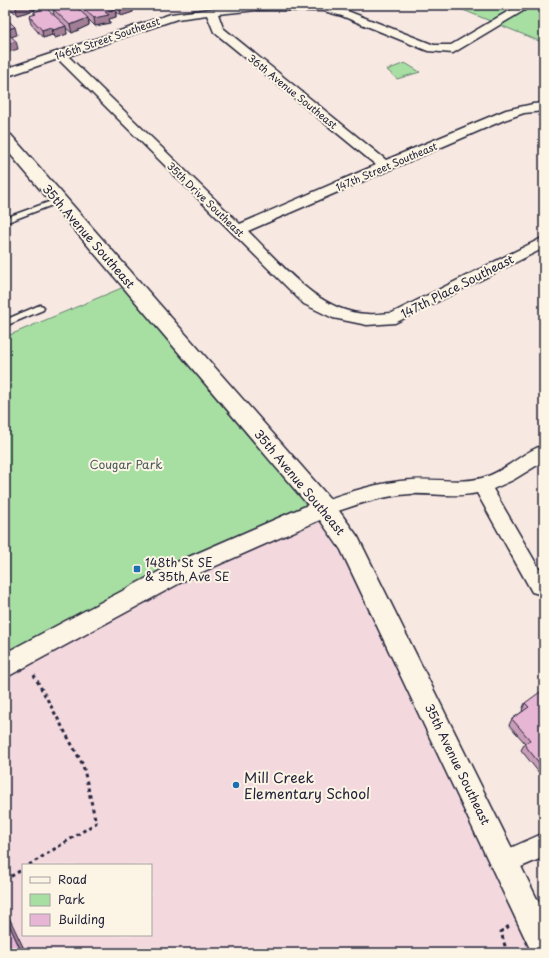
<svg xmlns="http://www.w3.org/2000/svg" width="549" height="958" font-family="'Playpen Sans',sans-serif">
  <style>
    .built { fill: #f3d9de; fill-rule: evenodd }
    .green { fill: #a7dfa3; stroke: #64806f }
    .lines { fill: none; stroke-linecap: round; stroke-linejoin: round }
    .service-casing { stroke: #22223b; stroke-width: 3 }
    .minor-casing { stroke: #22223b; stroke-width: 3 }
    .tertiary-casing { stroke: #22223b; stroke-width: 3 }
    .path { stroke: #22223b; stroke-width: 3; stroke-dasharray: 3.5 3.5; stroke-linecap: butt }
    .service { fill: #fcf5e5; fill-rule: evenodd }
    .minor { fill: #fcf5e5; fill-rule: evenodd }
    .tertiary { fill: #fcf5e5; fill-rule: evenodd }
    .wall { fill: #c89db7; stroke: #22223b }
    .shaded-wall { fill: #a27f95; stroke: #22223b }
    .building { fill: #e8b6d5; stroke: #22223b }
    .poi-dot { fill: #1f6fb2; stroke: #fcf5e5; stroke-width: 1.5 }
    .labels { text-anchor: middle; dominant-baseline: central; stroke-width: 4; stroke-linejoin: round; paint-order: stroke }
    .far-street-label { font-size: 10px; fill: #22223b; stroke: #fcf5e5 }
    .street-label { font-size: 12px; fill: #22223b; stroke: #fcf5e5 }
    .park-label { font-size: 12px; fill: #4a5b5a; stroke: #fcf5e5 }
    .poi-label { font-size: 12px; fill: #22223b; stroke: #fcf5e5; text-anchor: start }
    .near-poi-label { font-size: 14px; fill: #22223b; stroke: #fcf5e5; text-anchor: start }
  </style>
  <rect width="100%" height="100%" fill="#f8e8e2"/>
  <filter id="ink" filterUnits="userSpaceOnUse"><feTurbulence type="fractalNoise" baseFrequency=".025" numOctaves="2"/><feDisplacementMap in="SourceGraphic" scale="8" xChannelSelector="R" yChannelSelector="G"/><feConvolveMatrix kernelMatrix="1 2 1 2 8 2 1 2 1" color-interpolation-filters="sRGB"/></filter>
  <g filter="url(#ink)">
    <path class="built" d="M324 508 544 953H5V666ZM23 865H151V935H23Z"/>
    <path class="green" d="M451 5H544V43Z
      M405 63 420 72 397 79 387 70Z
      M131 284 324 508 5 666V337Z"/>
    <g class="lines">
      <defs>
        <path id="service" d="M57 199H61L63 201 5 223V218Z
          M40 305 43 306 44 308 43 310 5 326V320Z"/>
        <path id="minor" d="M241 5H326L350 12 434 45H451L519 5H533L453 53 428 51 342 16 324 11 257 10 218 14 223 28 386 160 506 110 533 104 544 103V111L524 113 504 120 248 231C281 263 318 313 368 314 376 315 384 313 392 313L544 237V248L395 323 367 325 333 318 304 304 58 59 5 77V69L171 14ZM207 15 214 32 376 165 240 224 68 56 177 19Z
          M544 445V461L513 480 493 489 544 577V593L539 594 532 592 477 493C455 498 432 493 410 494 380 496 352 506 324 516L317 513 315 508 317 503C348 492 379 482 412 480 435 478 459 484 482 478 505 472 522 452 544 445Z
          M544 833V857L505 874 497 870 493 862 497 854Z"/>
        <path id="tertiary" d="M5 133 11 135 332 501 358 537 544 913V953H532L341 550 320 520 193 576 5 678V653L177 562 308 505 5 148Z"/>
      </defs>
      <use href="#service" class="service-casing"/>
      <use href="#minor" class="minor-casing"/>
      <use href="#tertiary" class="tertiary-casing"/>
      <path class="path" d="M29 865 96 823 83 765 34 675
        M5 880 23 869
        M504 953 505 946 501 932 509 926"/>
      <use href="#service" class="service"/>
      <use href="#minor" class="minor"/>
      <use href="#tertiary" class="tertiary"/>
    </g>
    <path class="wall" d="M5 5H34L35 10 17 15 10 8 9 6Z
      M75 5H139V7L133 9V12L121 16 116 12V17L109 19 110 23 95 26 89 20V25L72 33 66 28 67 34 55 38 52 35 43 38 31 24 29 16 34 15V12L54 15 53 9 76 7Z
      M141 5H158L146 9Z
      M544 696V779L521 750 525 743 509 725 512 719 523 711 522 710 525 703Z"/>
    <path class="shaded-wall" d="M23 5H34L35 10 17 15 16 7Z
      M130 5H139V7L133 9V12L121 16 120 9Z
      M146 5H158L146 9Z
      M115 9 116 17 109 19 110 23 95 26 94 18 105 12Z
      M88 18 89 25 72 33 70 25Z
      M66 26 67 34 55 38 53 30Z
      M15 27 17 35 5 39V30Z
      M51 27 52 35 43 38 42 30Z
      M16 41 18 49 5 53V45Z
      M5 909 26 953H22L5 916Z"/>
    <path class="building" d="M13 5H23L16 7Z
      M66 5H74L88 18 70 25 53 9Z
      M79 5H111L115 9 105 12 109 15 94 18Z
      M116 5H131L120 9Z
      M46 8 66 26 53 30 51 27 42 30 29 16 36 14 34 12Z
      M5 18H6L15 27 5 30Z
      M5 32H6L16 41 5 45Z
      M540 692 544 696V769L524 744 530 740 512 719 529 707 525 703Z
      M5 916 22 953H5Z"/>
  </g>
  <g class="poi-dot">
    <rect x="133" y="565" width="8" height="8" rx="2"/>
    <circle cx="236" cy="785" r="4"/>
  </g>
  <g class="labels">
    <g class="far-street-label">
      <text transform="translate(107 38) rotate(-19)">146th Street Southeast</text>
      <text transform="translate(293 91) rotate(39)">36th Avenue Southeast</text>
      <text transform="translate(386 166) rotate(-23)">147th Street Southeast</text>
      <text transform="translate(206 199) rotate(44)">35th Drive Southeast</text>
    </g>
    <g class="street-label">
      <text transform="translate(89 236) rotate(49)">35th Avenue Southeast</text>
      <text transform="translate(457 286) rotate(-27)">147th Place Southeast</text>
      <text transform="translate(300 482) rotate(50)">35th Avenue Southeast</text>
      <text transform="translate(458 764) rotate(64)">35th Avenue Southeast</text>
    </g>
    <g class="park-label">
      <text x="126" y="464">Cougar Park</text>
    </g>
    <g class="poi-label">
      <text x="145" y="562">148th St SE<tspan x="145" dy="14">&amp; 35th Ave SE</tspan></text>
    </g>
    <g class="near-poi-label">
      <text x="244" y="777">Mill Creek<tspan x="244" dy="16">Elementary School</tspan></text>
    </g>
  </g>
  <rect width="549" height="958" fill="none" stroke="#fcf5e5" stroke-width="20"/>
  <rect x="10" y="10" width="529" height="938" fill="none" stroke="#22223b" stroke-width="1.5" filter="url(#ink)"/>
  <rect x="22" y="864" width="130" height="72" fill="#fcf5e5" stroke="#a5a1a1"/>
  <rect x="30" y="877" width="20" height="6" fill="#fcf5e5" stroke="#a5a1a1"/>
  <text x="58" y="884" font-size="12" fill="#22223b">Road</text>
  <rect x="30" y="894" width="20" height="12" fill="#a7dfa3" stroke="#a5a1a1"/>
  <text x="58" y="904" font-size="12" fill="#22223b">Park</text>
  <rect x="30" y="914" width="20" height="12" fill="#e8b6d5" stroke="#a5a1a1"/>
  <text x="58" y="924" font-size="12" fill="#22223b">Building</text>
</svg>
